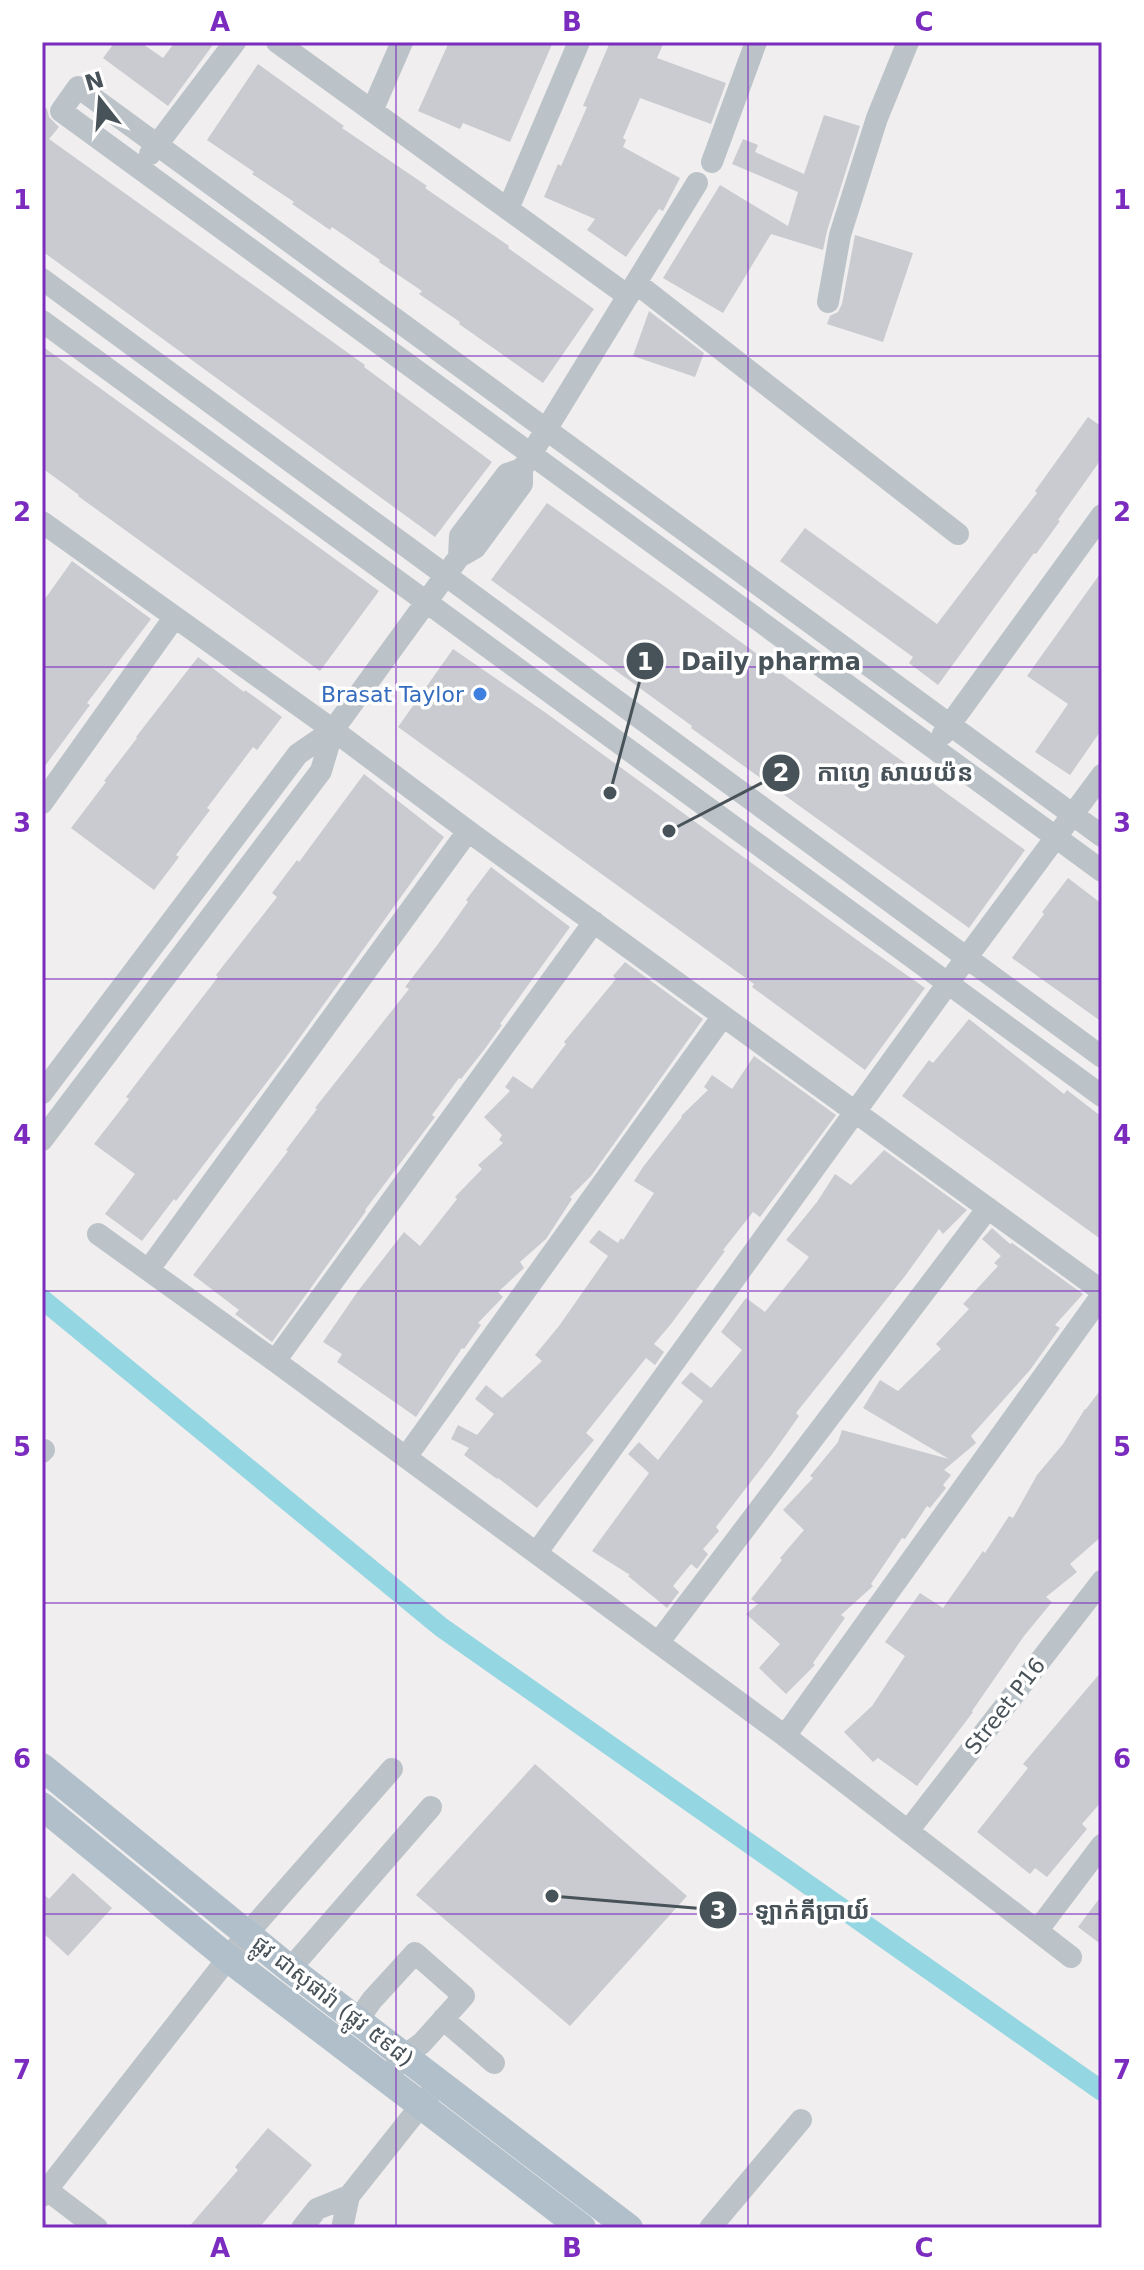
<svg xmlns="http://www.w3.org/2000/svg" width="1144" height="2270" font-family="'DejaVu Sans','Noto Sans Khmer',sans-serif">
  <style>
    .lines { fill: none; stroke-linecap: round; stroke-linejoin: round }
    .canal { stroke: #94d6e1; stroke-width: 20 }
    .building { fill: #c9cbd0 }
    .minor { stroke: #bbc3c9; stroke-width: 22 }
    .major { stroke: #b1bfca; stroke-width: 28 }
    .grid { fill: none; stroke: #7b2cbf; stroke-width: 2; stroke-opacity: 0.55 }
    .shop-dot { fill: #3f7fe0; stroke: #fff; stroke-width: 3 }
    .labels { text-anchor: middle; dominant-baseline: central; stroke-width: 7; stroke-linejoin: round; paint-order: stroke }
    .shop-label { font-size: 22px; fill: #366cbe; stroke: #fff; text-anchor: end }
    .street-label { font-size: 22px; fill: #485259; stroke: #fff }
    .leader { fill: none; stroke: #485259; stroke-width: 3 }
    .callout-dot { fill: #485259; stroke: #fff; stroke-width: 3 }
    .mark-label { font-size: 24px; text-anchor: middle; font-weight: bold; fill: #fff }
    .callout-label { font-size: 24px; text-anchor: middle; font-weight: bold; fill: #485259; stroke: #fff; stroke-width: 7; stroke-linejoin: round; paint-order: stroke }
    .neatline { fill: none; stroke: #7b2cbf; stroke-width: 3 }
    .grid-label { font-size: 26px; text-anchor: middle; font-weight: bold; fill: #7b2cbf }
  </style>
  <rect width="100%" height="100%" fill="#f0eeee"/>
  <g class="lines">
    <path class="canal" d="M42 1299 441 1627 1102 2091"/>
  </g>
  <path class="building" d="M115 42H140L163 58 175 42H215L168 106 103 58Z
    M449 42H553L510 142 463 123 460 129 418 111Z
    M610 42H664L657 58 726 83 711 124 640 98 623 138 626 140 623 147 680 178 663 211 659 209 626 257 587 230 595 219 544 197 558 164 561 166 587 107 583 106Z
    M258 64 344 126 342 128 427 186 425 188 509 246 508 248 594 309 543 383 459 324 460 322 419 294 422 291 379 262 380 260 332 227 330 230 292 204 294 202 252 174 254 172 207 140Z
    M42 105 47 109 49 117 59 127 49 139 365 365 364 367 492 462 435 537 42 251Z
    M824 115 860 126 827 231 823 250 771 234 723 313 663 278 720 185 788 226 798 192 732 164 743 139 758 145 755 152 804 174Z
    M855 235 913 253 883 342 827 324 830 316 838 312 842 304Z
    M649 311 704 353 695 377 633 356Z
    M42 346 379 591 320 671 78 496 79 495 42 468Z
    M1088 417 1102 427V458L1058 520 1060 521 1036 554 1034 553 938 685 909 663 913 657 780 561 805 528 937 624 1037 493 1035 491Z
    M547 503 664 586 779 670 778 671 1025 850 969 928 691 728 692 726 491 580Z
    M72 561 151 619 87 703 90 705 42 770V603Z
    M1102 571V729L1070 775 1035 752 1068 704 1027 676Z
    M453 649 546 713 857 940 925 988 865 1070 752 987 754 984 398 727Z
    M198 657 244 692 245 690 282 717 257 750 253 747 207 808 210 810 176 855 179 857 154 890 71 828 106 782 104 781 137 738 136 737Z
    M364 774 444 837 283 1061 176 1201 174 1199 142 1241 105 1214 135 1174 94 1144 129 1099 126 1097 158 1055 218 977 216 975 277 897 272 893 297 860 299 862Z
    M491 867 570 927 500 1024 502 1025 484 1050 461 1079 459 1078 432 1115 435 1117 365 1210 366 1211 272 1342 235 1314 239 1310 193 1275 288 1151 286 1150 317 1109 315 1108 409 989 405 987 438 944 468 902 466 900Z
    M1068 878 1102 904V1022L1012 958 1044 914 1042 912Z
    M625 962 703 1019 591 1176 570 1197 572 1199 546 1239 520 1262 524 1268 498 1292 503 1297 478 1323 481 1325 464 1349 462 1348 416 1417 337 1362 342 1354 323 1342 358 1291 404 1232 420 1246 457 1199 455 1197 482 1169 478 1165 503 1143 499 1140 502 1135 484 1117 510 1091 505 1087 513 1076 532 1089 566 1044 564 1042 616 979 613 976Z
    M969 1019 1064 1094 1067 1090 1102 1117V1240L902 1096 929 1060 933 1063Z
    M754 1056 836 1115 760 1217 753 1212 723 1250 725 1251 671 1324 654 1344 664 1352 655 1365 646 1358 586 1433 594 1440 537 1508 498 1478 497 1479 464 1455 469 1448 451 1439 458 1425 477 1435 494 1414 475 1399 486 1385 502 1398 542 1361 535 1355 559 1326 608 1256 589 1242 599 1230 618 1243 621 1238 623 1240 654 1193 634 1181 643 1167 682 1117 681 1116 708 1090 704 1087 712 1075 732 1089Z
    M884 1150 967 1210 943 1234 939 1229 905 1276 796 1413 799 1416 773 1453 716 1527 719 1531 703 1549 708 1554 697 1569 691 1564 673 1586 679 1592 667 1608 628 1576 630 1575 592 1551 649 1473 628 1454 639 1442 658 1460 703 1401 681 1383 691 1372 711 1388 742 1350 721 1332 746 1298 765 1312 809 1257 786 1240 817 1202 835 1174 851 1185Z
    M992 1228 1010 1244 1012 1243 1083 1294 1055 1325 1060 1328 1030 1370 971 1436 976 1443 944 1470 951 1475 943 1485 946 1488 930 1508 927 1506 905 1539 902 1538 871 1584 873 1586 841 1615 845 1618 813 1663 815 1665 786 1694 759 1668 780 1644 746 1614 758 1604 751 1599 782 1560 780 1558 804 1530 783 1510 813 1478 810 1476 838 1442 842 1430 949 1459 863 1408 880 1380 898 1391 941 1349 936 1344 969 1309 963 1304 998 1266 994 1263 1001 1256 982 1239Z
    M1102 1388V1536L1070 1564 1077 1572 1046 1597 1052 1602 1024 1636 972 1711 973 1712 917 1786 878 1758 873 1762 844 1732 872 1706 905 1656 885 1642 920 1593 943 1608 983 1551 985 1553 1009 1516 1013 1518 1037 1475 1063 1444 1085 1409H1086Z
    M1102 1671V1801L1082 1824 1087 1829 1047 1877 1035 1868 1030 1874 977 1832 1028 1768 1023 1764Z
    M535 1764 687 1896 570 2026 416 1895Z
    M73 1873 112 1908 68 1956 42 1932V1893L49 1899Z
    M1102 1895V1945L1078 1927Z
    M268 2128 312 2165 259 2228H188L238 2170 235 2167Z"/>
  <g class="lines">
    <path class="minor" d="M277 42 628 296
      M372 111 402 42
      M150 154 235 42
      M712 162 756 42
      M508 209 579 42
      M42 279 1102 1057
      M636 283 958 534
      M828 302 840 235 877 118 908 42
      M42 321 1102 1096
      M522 469 697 183
      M522 469V484L475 548 459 557 460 536 507 474Z
      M42 522 333 730 468 831 1102 1291
      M943 734 1102 515
      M42 803 174 618
      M1102 836 78 87 61 111 1102 871
      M42 1093 298 754 333 730
      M42 1140 321 771 333 730 459 557
      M98 1234 275 1361 785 1736 1071 1957
      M149 1269 468 831
      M275 1361 594 922
      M42 1452 44 1450
      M406 1457 723 1016
      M537 1552 967 957 1102 775
      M658 1643 988 1208
      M785 1736 1102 1295
      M908 1831 1102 1581
      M1037 1931 1102 1845
      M290 1969 431 1807
      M443 2019 494 2063
      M358 2020 372 2000 415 1953 464 1996 422 2043 404 2056 394 2069
      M47 2190 97 2228
      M42 2196 247 1934 392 1769
      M302 2228 317 2209 349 2196
      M342 2228 349 2196 430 2094
      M710 2228 801 2120"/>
    <path class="major" d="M42 1767 290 1969 629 2228
      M42 1806 229 1959 582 2228"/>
  </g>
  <path class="grid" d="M396 42V2228M748 42V2228M42 356H1102M42 667H1102M42 979H1102M42 1291H1102M42 1603H1102M42 1914H1102"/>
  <circle class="shop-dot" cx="480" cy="694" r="8"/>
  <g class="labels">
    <g class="shop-label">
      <text x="464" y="694">Brasat Taylor</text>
    </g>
    <g class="street-label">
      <text transform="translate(1005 1706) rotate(-52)">Street P16</text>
      <text transform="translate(333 2001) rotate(38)">ផ្លូវ ជាសុផារ៉ា (ផ្លូវ ៥៩៨)</text>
    </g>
  </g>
  <path class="leader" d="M610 793L645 661M669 831L781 773M552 1896L718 1910"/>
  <g class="callout-dot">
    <circle cx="610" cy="793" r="8"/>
    <circle cx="669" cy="831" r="8"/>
    <circle cx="552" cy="1896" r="8"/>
    <circle cx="645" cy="661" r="20"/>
    <circle cx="781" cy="773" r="20"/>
    <circle cx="718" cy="1910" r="20"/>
  </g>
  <g class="mark-label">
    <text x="645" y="670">1</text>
    <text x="781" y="781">2</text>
    <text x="718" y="1919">3</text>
  </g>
  <g class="callout-label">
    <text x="771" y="670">Daily pharma</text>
    <text x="895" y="781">កាហ្វេ សាយយ៉ន</text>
    <text x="812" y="1919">ឡាក់គីប្រាយ៍</text>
  </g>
  <rect width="1144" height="2270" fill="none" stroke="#ffffff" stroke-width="88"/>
  <g transform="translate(100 100) rotate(343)" stroke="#ffffff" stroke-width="6" paint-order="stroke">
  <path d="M0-6L14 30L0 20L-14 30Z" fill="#485259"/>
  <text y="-12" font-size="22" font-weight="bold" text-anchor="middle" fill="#485259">N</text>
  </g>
  <rect x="44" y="44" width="1056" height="2182" class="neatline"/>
  <g class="grid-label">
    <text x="220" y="31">A</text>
    <text x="572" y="31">B</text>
    <text x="924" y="31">C</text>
    <text x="22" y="209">1</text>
    <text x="1122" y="209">1</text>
    <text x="22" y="521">2</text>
    <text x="1122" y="521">2</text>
    <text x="22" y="832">3</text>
    <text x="1122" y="832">3</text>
    <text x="22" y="1144">4</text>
    <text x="1122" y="1144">4</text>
    <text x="22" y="1456">5</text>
    <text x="1122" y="1456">5</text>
    <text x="22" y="1768">6</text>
    <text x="1122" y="1768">6</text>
    <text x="22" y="2079">7</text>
    <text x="1122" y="2079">7</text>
    <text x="220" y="2257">A</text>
    <text x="572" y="2257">B</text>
    <text x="924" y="2257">C</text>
  </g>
</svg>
